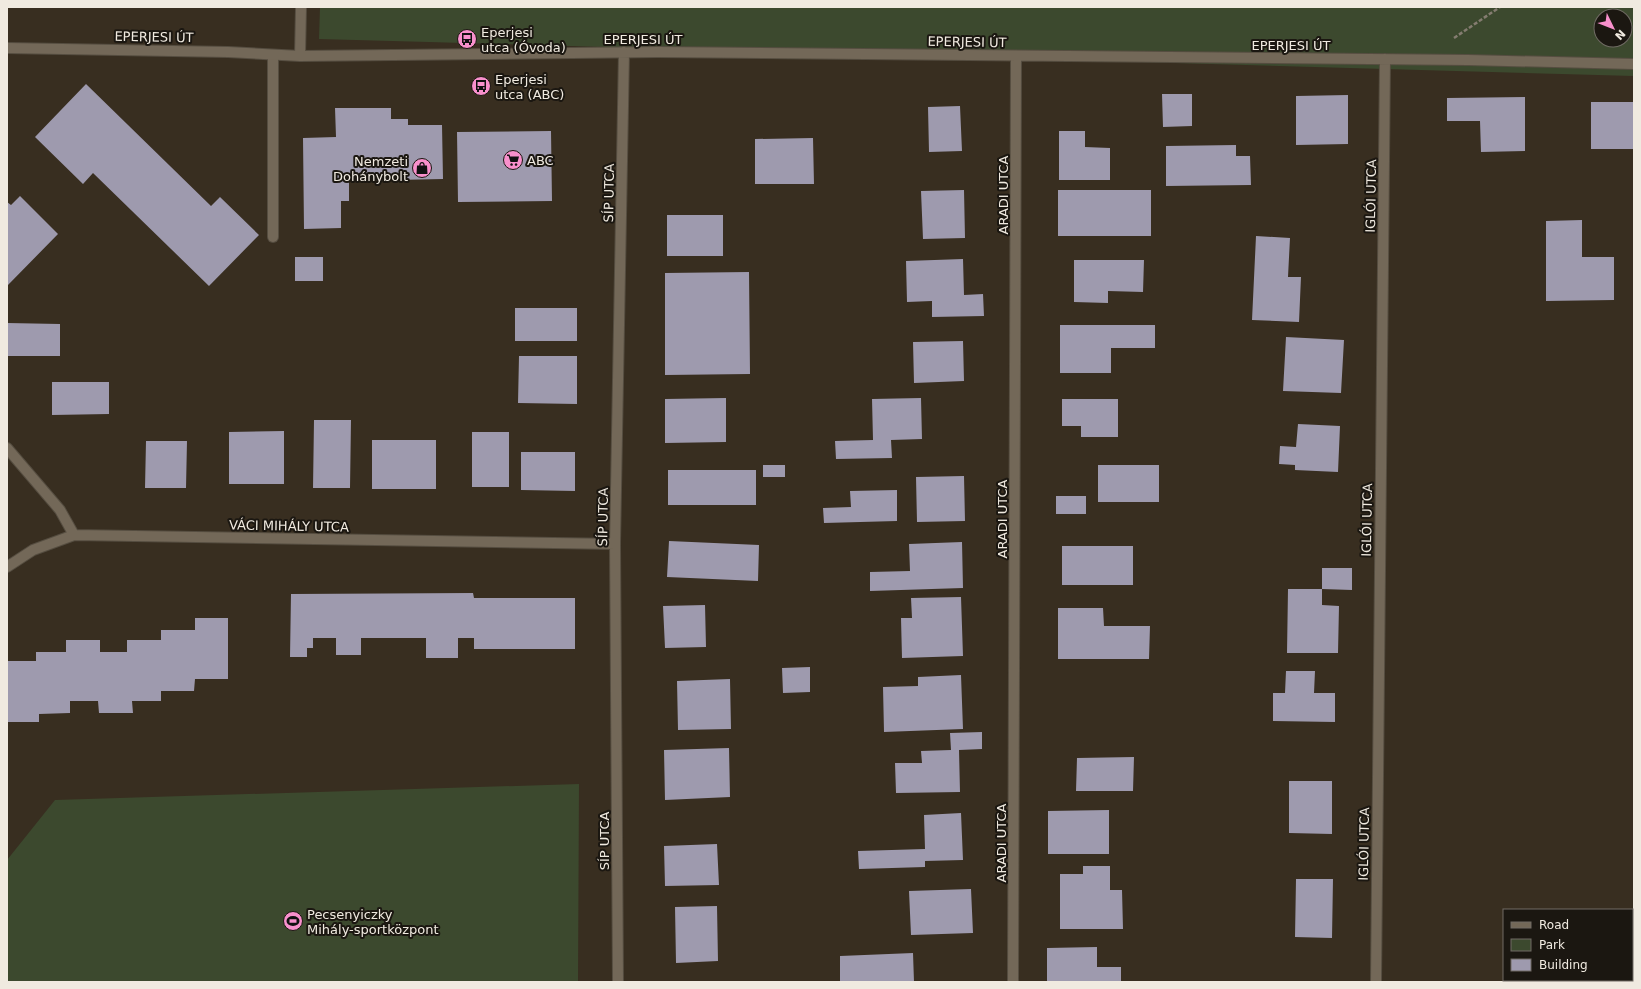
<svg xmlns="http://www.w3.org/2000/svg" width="1641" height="989" font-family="'DejaVu Sans',sans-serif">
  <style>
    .green { fill: #3c492e; fill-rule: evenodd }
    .building { fill: #9e9aae }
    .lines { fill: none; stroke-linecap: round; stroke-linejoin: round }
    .service-casing { stroke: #554d40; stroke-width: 12 }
    .minor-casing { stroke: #554d40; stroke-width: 12 }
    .path { stroke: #847c70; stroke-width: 2.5; stroke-dasharray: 4 2; stroke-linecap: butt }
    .service { stroke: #736858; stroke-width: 10 }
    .minor { stroke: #736858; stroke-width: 10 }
    .labels { text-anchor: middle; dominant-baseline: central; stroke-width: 4; stroke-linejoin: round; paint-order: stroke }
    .poi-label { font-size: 13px; fill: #f0eae0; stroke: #1b1711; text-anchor: start }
    .street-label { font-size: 13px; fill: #f0eae0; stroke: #1b1711 }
  </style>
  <rect width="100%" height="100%" fill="#382e20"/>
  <path class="green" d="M320 7H1634V76L319 39ZM1601 16H1625V40H1601Z
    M579 784 578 982H7V860L55 800Z"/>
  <path class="building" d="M86 84 211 206 220 197 259 235 209 286 93 173 83 184 35 137Z
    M1162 94H1192V126L1163 127Z
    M1348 95V144L1296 145V96Z
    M1525 97V151L1481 152 1480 121H1447V98Z
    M1591 102H1634V149H1591Z
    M960 106 962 151 929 152 928 107Z
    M335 108H391V119H408V125H442L443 179 349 181V201H341V228L304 229 303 138 336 137Z
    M551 131 552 201 458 202 457 132Z
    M1059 131H1085V147L1110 148V180H1059Z
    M813 138 814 184H755V139Z
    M1236 145V156H1250L1251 185 1166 186V146Z
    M964 190 965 238 923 239 921 191Z
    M1058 190H1151V236H1058Z
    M20 196 58 234 8 285 7 284V202L11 205Z
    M667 215H723V256H667Z
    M1582 220V257H1614V300L1546 301V221Z
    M1256 236 1290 238 1288 277H1301L1299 322 1252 320Z
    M295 257H323V281H295Z
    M963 259 964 295 983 294 984 316 932 317V301L907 302 906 261Z
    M1074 260H1144L1143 292 1108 291V303L1074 302Z
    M749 272 750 374 665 375V273Z
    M515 308H577V341H515Z
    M7 323 60 324V356H7Z
    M1060 325H1155V348H1111V373H1060Z
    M1286 337 1344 340 1341 393 1283 391Z
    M963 341 964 381 914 383 913 342Z
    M519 356H577V404L518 403Z
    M52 382H109V414L52 415Z
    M726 398V442L665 443V399Z
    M921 398 922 439 891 440 892 458 836 459 835 441 873 440 872 399Z
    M1062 399H1118V437H1081V426H1062Z
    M314 420H351L350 488H313Z
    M1298 424 1340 426 1338 472 1295 470V465L1279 464 1280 446 1296 447Z
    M284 431V484H229V432Z
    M472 432H509V487H472Z
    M372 440H436V489H372Z
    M146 441H187L186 488H145Z
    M521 452H575V491L521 490Z
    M763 465H785V477H763Z
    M1098 465H1159V502H1098Z
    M668 470H756V505H668Z
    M964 476 965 521 917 522 916 477Z
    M897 490V521L824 523 823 508 851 507 850 491Z
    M1056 496H1086V514H1056Z
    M669 541 759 545 758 581 667 577Z
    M962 542 963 588 870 591V572L910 571 909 544Z
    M1062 546H1133V585H1062Z
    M1322 568H1352V590L1322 589V605L1339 606 1338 653H1287L1288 589H1322Z
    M473 593 474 598H575V649H474V638H458V658H426V638H361V655H336V638H313V648H307V657H290L291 594Z
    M961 597 963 656 902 658 901 618H912L911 598Z
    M705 605 706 647 665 648 663 606Z
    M1058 608H1103L1104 626H1150L1149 659H1058Z
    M195 618H228V679H195L194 691H161V701H132L133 713H99L98 701H70V713L39 714V722H7V661H36V652H66V640H100V652H127V640H161V630H195Z
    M810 667V692L783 693 782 668Z
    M1286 671H1315L1314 693H1335V722L1273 721V693H1285Z
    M961 675 963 729 884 732 883 687 918 686V677Z
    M730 679 731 729 678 730 677 681Z
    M982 732V749L959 750 960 792 896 793 895 763H922L921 751 951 750 950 733Z
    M729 748 730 797 665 800 664 750Z
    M1134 757 1133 791H1076L1077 758Z
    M1289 781H1332V834L1289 833Z
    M1109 810V854H1048V811Z
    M961 813 963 860 925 861V867L859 869 858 851 925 849 924 815Z
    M717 844 719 885 665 886 664 846Z
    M1083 866H1110V890H1122L1123 929H1060V874H1083Z
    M1296 879H1333L1332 938 1295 937Z
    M971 889 973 933 911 935 909 891Z
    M717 906 718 961 676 963 675 907Z
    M1097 947V967H1121V982H1047V948Z
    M913 953 914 982H840V956Z"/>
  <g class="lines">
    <defs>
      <path id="service" d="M273 55V237"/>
      <path id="minor" d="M7 48 228 52 300 56 658 52 1468 60 1634 64
        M300 56 301 7
        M7 448 60 510 74 535 615 544
        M7 567 33 550 74 535
        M618 982 615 544 624 52
        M1013 982 1016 56
        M1376 982 1385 59"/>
    </defs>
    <use href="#service" class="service-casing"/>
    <use href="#minor" class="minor-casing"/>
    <path class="path" d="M1454 38 1500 7"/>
    <use href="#service" class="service"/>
    <use href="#minor" class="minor"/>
  </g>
  <defs>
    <symbol id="bus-disc" viewBox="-11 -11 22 22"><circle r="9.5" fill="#f890cc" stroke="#1b1711"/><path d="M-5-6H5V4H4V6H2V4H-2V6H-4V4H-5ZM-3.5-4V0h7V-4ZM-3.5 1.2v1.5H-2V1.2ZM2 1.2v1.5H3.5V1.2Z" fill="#111"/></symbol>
    <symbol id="supermarket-disc" viewBox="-11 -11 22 22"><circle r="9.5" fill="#f890cc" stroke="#1b1711"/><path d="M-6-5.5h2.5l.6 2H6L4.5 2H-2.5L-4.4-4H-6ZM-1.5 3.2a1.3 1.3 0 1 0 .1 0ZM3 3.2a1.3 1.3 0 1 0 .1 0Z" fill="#111"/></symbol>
    <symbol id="shop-disc" viewBox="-11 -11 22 22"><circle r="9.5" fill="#f890cc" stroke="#1b1711"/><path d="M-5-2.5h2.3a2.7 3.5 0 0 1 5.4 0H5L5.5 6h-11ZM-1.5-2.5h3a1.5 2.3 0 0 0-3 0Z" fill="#111"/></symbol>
    <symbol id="stadium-disc" viewBox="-11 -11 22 22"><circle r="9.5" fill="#f890cc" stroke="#1b1711"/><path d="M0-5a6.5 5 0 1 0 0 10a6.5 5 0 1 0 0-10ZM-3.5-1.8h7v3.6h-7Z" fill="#111"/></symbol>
  </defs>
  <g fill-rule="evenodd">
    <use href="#bus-disc" x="456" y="28" width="22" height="22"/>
    <use href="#bus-disc" x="470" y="75" width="22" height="22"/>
    <use href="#supermarket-disc" x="502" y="149" width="22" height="22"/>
    <use href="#shop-disc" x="411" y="157" width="22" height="22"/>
    <use href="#stadium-disc" x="282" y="910" width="22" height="22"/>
  </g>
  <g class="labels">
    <g class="poi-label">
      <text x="481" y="32">Eperjesi<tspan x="481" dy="15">utca (Óvoda)</tspan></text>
      <text x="495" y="79">Eperjesi<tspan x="495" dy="15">utca (ABC)</tspan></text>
      <text x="527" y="160">ABC</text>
      <text x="408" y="161" text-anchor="end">Nemzeti<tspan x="408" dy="15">Dohánybolt</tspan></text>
      <text x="307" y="914">Pecsenyiczky<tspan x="307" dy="15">Mihály-sportközpont</tspan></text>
    </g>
    <g class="street-label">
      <text transform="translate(154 37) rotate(1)">EPERJESI ÚT</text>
      <text x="643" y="39">EPERJESI ÚT</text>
      <text transform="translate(967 42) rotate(1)">EPERJESI ÚT</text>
      <text x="1291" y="45">EPERJESI ÚT</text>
      <text transform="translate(609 193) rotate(-89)">SÍP UTCA</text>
      <text transform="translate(1003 195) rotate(-90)">ARADI UTCA</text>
      <text transform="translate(1371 196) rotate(-89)">IGLÓI UTCA</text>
      <text transform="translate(603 517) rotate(-89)">SÍP UTCA</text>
      <text transform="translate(1002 519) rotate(-90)">ARADI UTCA</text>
      <text transform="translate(1367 520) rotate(-89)">IGLÓI UTCA</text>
      <text transform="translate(289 526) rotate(1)">VÁCI MIHÁLY UTCA</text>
      <text transform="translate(604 841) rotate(-90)">SÍP UTCA</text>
      <text transform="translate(1001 843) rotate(-90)">ARADI UTCA</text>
      <text transform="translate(1364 844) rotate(-89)">IGLÓI UTCA</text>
    </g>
  </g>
  <rect width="1641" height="989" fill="none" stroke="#f0eae0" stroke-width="16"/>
  <rect x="1503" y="909" width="130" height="72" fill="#1b1711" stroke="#706b64"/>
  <rect x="1511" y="922" width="20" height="6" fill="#736858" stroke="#706b64"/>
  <text x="1539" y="929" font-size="12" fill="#f0eae0">Road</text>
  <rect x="1511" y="939" width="20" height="12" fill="#3c492e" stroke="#706b64"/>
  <text x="1539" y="949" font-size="12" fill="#f0eae0">Park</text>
  <rect x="1511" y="959" width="20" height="12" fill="#9e9aae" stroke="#706b64"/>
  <text x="1539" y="969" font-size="12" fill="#f0eae0">Building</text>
  <g transform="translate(1613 28) rotate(133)"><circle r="19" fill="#1b1711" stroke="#706b64"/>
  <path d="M0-3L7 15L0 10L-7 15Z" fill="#f890cc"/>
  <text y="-6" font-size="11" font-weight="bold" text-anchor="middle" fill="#f0eae0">N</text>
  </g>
</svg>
